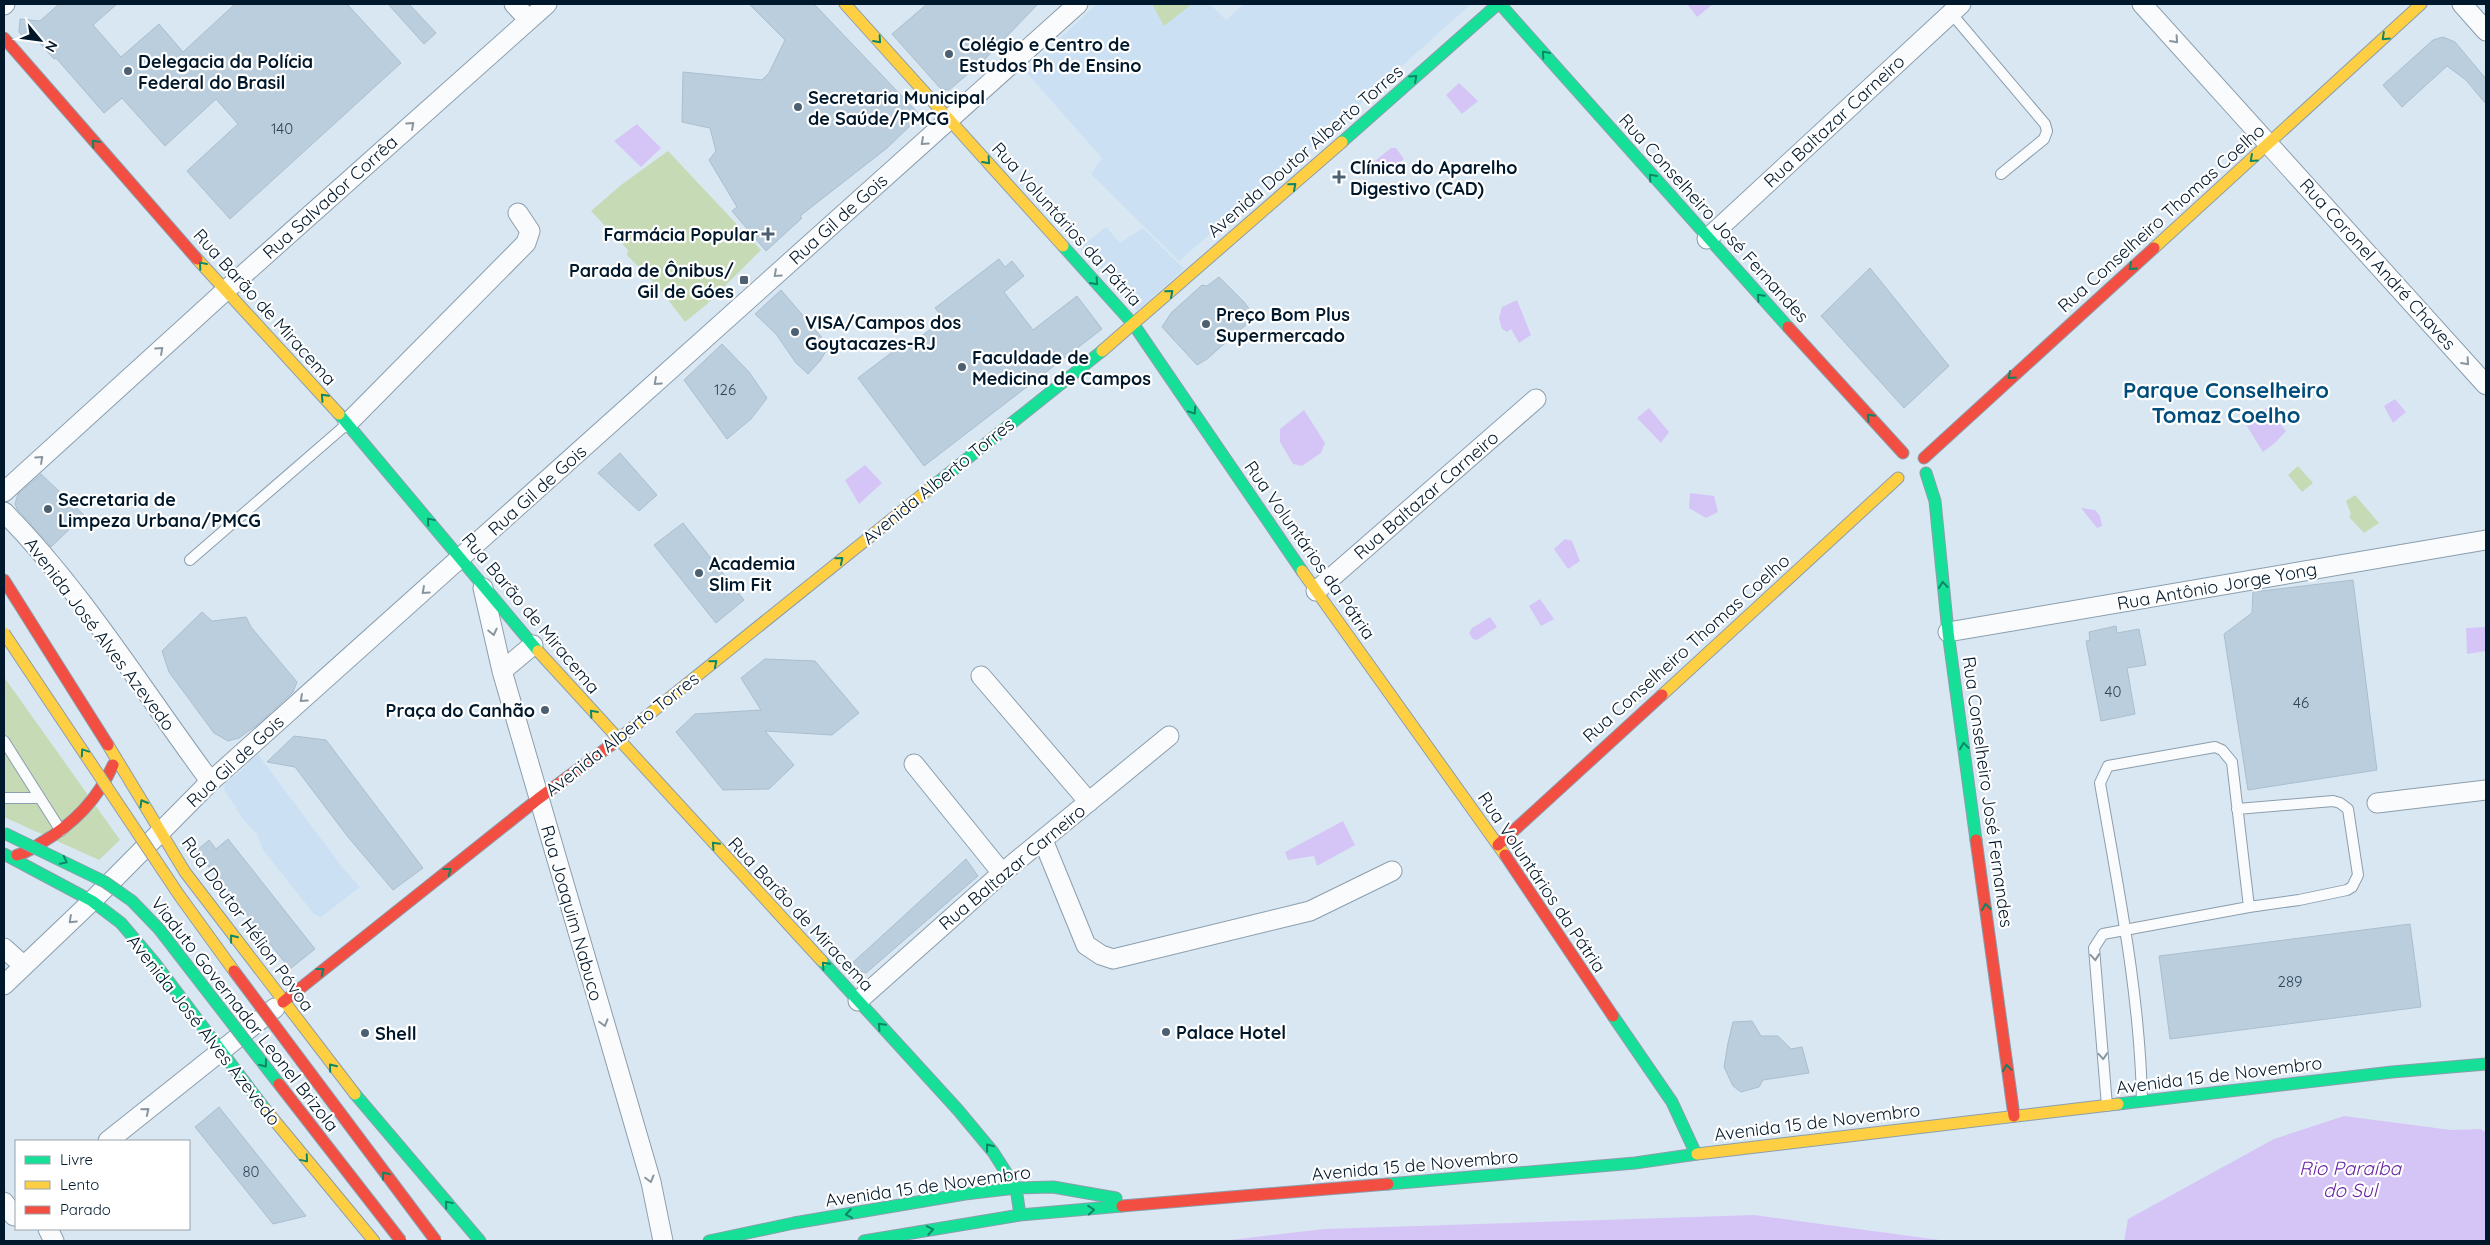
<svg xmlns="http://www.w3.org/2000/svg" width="2490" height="1245" font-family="Quicksand,sans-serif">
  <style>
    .built { fill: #cbe0f3 }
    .green { fill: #c6dbb5 }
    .water { fill: #d5c5f6 }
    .building { fill: #bbcede; stroke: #abbecd }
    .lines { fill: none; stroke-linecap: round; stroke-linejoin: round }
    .lane-casing { stroke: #8b9ead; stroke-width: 12 }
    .street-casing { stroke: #8b9ead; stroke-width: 21 }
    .fast-casing { stroke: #8b9ead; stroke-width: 13 }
    .slow-casing { stroke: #8b9ead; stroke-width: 13 }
    .jam-casing { stroke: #8b9ead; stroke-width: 13 }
    .lane { stroke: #f9fbfd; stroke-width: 10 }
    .street { stroke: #f9fbfd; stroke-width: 19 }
    .fast { stroke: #16e098; stroke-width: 11 }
    .slow { stroke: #ffcf43; stroke-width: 11 }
    .jam { stroke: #f24e42; stroke-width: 11 }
    .fast-bridge-casing { stroke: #8b9ead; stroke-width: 13; stroke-linecap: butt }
    .slow-bridge-casing { stroke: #8b9ead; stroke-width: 13; stroke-linecap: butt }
    .jam-bridge-casing { stroke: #8b9ead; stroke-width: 13; stroke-linecap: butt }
    .fast-bridge { stroke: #16e098; stroke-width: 11 }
    .slow-bridge { stroke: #ffcf43; stroke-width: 11 }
    .jam-bridge { stroke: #f24e42; stroke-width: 11 }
    .oneway { stroke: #0c8667 }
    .oneway2 { stroke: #89959e }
    .poi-dot { fill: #4c6071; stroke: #fff; stroke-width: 2 }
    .labels { text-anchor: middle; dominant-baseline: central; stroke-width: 4.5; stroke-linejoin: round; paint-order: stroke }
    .number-label { font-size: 15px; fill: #2f4658 }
    .poi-label { font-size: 18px; font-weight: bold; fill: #00182b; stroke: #fff; text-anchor: start }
    .street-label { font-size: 18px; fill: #00182b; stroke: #fff }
    .water-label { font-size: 19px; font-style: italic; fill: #6926a1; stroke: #fff }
    .district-label { font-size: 22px; font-weight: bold; fill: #004d7b; stroke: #fff }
  </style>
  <rect width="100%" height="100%" fill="#d9e7f3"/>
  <path class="built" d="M1097 4H1210L1226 20 1244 4H1471L1332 129 1179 261 1091 174 1102 158 1025 71Z
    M1106 227 1120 243 1143 228 1184 269 1137 311 1082 246Z
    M257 753 342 867 360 887 321 917 314 914 263 850 257 834 243 819 224 789 225 783 241 771Z"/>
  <path class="green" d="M1152 4H1192L1164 26Z
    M668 151 761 250 706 305 685 322 659 288 627 255 628 250 591 211 621 185Z
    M2298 466 2313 483 2302 492 2288 475Z
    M2355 495 2379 523 2364 533 2349 517 2351 514 2346 501Z
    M4 677 120 840 99 860 4 817Z"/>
  <path class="water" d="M1687 4H1713L1697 17Z
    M1459 83 1478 101 1462 114 1446 95Z
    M637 124 661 148 641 167 614 141Z
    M1391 148H1396L1404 159 1385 173 1375 161Z
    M1517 300 1531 335 1519 343 1511 329 1507 332 1502 329 1499 318 1502 307Z
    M2395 399 2406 412 2393 423 2384 406Z
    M1649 408 1669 432 1661 443 1637 418Z
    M2267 408 2286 431 2276 442 2263 452 2245 423Z
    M1304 410 1325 443 1321 453 1302 466 1293 464 1280 442V429Z
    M865 465 882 483 859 504 845 480Z
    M1690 493 1714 496 1718 512 1706 518 1689 508Z
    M2081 508 2095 510 2100 516 2102 526 2097 528Z
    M1565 539 1572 541 1580 561 1568 569 1554 549Z
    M1540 599 1554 619 1541 626 1529 606Z
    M1490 617 1497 627 1477 640 1473 639 1469 633 1472 628Z
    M2485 627 2486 651 2467 654 2466 628Z
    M1343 821 1355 845 1317 866 1314 856 1288 860 1285 852Z
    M2344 1116 2451 1130 2480 1129 2486 1132V1241H2124L2128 1219 2274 1139Z
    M1754 1215 1947 1241H1222L1324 1229Z"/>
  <path class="building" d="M59 4H117L93 25 121 57 159 24 183 52 235 4H347L401 63 230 219 187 171 238 124 216 99 165 146 122 98 104 113 56 58 54 59 38 41 26 40 19 32 20 19 40 21Z
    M388 4H409L436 33 424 44Z
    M749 4H814L918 113 915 121 887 148 800 216 802 218 766 251 732 211 737 207 709 160 716 151 710 128 682 122 683 72 762 80 769 73 785 40Z
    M927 4H1038L981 63 949 90 941 89 892 34Z
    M2443 37 2455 42 2486 79V104L2466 80 2447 66 2402 107 2383 85 2433 40Z
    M999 259 1005 267 1012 261 1024 276 1004 292 1033 330 1077 296 1102 329 924 466 858 378 899 347 902 351 944 319 935 308Z
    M1870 268 1949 366 1904 408 1821 316Z
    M1219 277 1244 302 1255 317 1207 359 1197 365 1162 327 1171 313 1202 285 1207 286Z
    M781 290 829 346 820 361 808 374 796 363 776 334 755 314Z
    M722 344 749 372 767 398 751 419 727 439 684 380Z
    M620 453 657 495 639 511 598 473Z
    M41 474 84 515 51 547 17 509 15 504 18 494Z
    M683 523 744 600 716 623 654 545Z
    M2353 580 2377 770 2248 790 2224 634 2252 613 2253 592Z
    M202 612 212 621 246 617 251 627 297 682 293 692 257 725 239 738 228 741 214 733 169 672 162 651Z
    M2116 626 2117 633 2139 629 2146 665 2127 668 2135 714 2101 721 2086 641 2090 640 2089 632Z
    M765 659 815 661 859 713 832 735 765 731 794 765 769 789 723 790 676 732 695 714 761 710 741 678Z
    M294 736 326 740 423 868 393 890 348 837 295 767 267 762Z
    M228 839 315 949 290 969 196 851 209 840 216 849Z
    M966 859 978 876 866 973 848 967Z
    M2410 924 2421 1007 2170 1039 2159 956Z
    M1752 1021 1761 1036H1778L1791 1049 1802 1047 1809 1073 1763 1080 1759 1087 1741 1092 1733 1086 1724 1067 1728 1043 1733 1022Z
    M219 1107 306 1216 273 1224 195 1127Z"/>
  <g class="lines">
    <defs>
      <path id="lane" d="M1951 13 2045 124 2047 131 2044 139 2001 174
        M190 560 347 424
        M4 741 61 831
        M4 798H40
        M2237 809 2333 801 2340 803 2348 809 2358 875 2352 887 2347 890 2299 900 2249 907
        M2107 1106 2094 948 2103 934 2249 907 2232 762 2222 750 2215 747 2108 766 2100 783C2118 888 2140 994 2142 1101"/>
      <path id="street" d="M514 4 529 20
        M2142 4 2486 385
        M2462 4 2486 31
        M4 5 5 4
        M1707 239 1961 4
        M348 423 526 243 530 231 518 213
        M4 492 225 291 547 4
        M4 512C81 590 140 686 205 774L209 783
        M483 588 502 671 651 1182 663 1241
        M1316 591 1536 399
        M1948 632 2486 540
        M502 671 533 645
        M981 676 1089 802
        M914 764 1002 873
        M2377 803 2486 790
        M1043 840 1086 945 1101 955 1113 959 1310 911 1392 871
        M4 948 24 966
        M4 985 92 901 209 783 1078 4
        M858 1001 1002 873 1169 736
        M108 1141 275 1008
        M4 1202 14 1216
        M48 1229 54 1241"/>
      <path id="fast" d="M1500 4 1788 327
        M1342 142 1498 4
        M1063 246 1134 325 1302 571
        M339 414 538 651
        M1926 473 1935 501 1948 632 1976 840
        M933 486 1102 351
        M4 854 92 901 121 923 154 962 265 1109
        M822 961 958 1110 993 1152 1016 1188 1020 1215
        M1613 1016 1672 1102 1696 1154
        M355 1094 480 1241
        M2118 1104 2392 1072 2486 1064
        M1388 1184 1635 1163 1697 1154
        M709 1241 794 1223 965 1194 1016 1188 1053 1187 1116 1198
        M864 1241 1020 1215 1122 1206"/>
      <path id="slow" d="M845 4 1063 246
        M2154 248 2421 4
        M197 259 339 414
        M1102 351 1342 142
        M1302 571 1505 855
        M538 651 822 961
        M1662 695 1898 478
        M108 745 185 872 355 1094
        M611 745 933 486
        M265 1109 374 1241
        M1697 1154 2118 1104"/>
      <path id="jam" d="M4 38 197 259
        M1788 327 1903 453
        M1924 458 2154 248
        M4 580 108 745
        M1976 840 2014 1116
        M1498 845 1662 695
        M17 855C26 853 33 848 41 843 74 824 98 799 113 765
        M1505 855 1613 1016
        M283 1002 538 799 611 745
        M1122 1206 1388 1184"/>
    </defs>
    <use href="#lane" class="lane-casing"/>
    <use href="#street" class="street-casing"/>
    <use href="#fast" class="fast-casing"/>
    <use href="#slow" class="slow-casing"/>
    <use href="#jam" class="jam-casing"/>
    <use href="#lane" class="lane"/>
    <use href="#street" class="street"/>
    <use href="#fast" class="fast"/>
    <use href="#slow" class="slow"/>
    <use href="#jam" class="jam"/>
    <defs>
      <path id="fast-bridge" d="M4 833 105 882 132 901 159 929 279 1084"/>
      <path id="slow-bridge" d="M4 633 179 895 234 971"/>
      <path id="jam-bridge" d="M234 971 436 1241
        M279 1084 401 1241"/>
    </defs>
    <use href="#fast-bridge" class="fast-bridge-casing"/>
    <use href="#slow-bridge" class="slow-bridge-casing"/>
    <use href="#jam-bridge" class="jam-bridge-casing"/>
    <use href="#fast-bridge" class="fast-bridge"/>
    <use href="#slow-bridge" class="slow-bridge"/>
    <use href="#jam-bridge" class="jam-bridge"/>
  </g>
  <defs><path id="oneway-chevron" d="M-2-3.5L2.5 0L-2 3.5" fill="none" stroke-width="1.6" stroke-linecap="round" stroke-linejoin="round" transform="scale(1.25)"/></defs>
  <g class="oneway">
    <use href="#oneway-chevron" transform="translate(2385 37) rotate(137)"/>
    <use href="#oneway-chevron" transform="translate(878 40) rotate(48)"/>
    <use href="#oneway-chevron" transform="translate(1545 54) rotate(-131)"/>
    <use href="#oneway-chevron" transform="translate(1414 78) rotate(-42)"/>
    <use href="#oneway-chevron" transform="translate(95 143) rotate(-131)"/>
    <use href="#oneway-chevron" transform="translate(2253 159) rotate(138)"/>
    <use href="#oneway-chevron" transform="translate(987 161) rotate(48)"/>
    <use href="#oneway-chevron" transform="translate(1652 177) rotate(-131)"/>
    <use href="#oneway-chevron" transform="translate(1293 186) rotate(-41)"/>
    <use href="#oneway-chevron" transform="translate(202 265) rotate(-131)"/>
    <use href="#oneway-chevron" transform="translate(2132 267) rotate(138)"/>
    <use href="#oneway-chevron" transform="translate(1095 282) rotate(48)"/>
    <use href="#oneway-chevron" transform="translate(1170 293) rotate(-41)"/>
    <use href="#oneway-chevron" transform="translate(1760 297) rotate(-133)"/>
    <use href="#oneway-chevron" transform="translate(2011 376) rotate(138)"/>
    <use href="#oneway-chevron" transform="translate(324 397) rotate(-133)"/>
    <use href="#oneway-chevron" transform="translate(1193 411) rotate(56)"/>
    <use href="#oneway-chevron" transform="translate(1870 417) rotate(-133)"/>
    <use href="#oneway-chevron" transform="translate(430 521) rotate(-130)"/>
    <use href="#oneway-chevron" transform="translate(840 560) rotate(-39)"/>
    <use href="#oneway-chevron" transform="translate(1943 585) rotate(-96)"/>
    <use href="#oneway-chevron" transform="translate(714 663) rotate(-39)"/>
    <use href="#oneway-chevron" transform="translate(593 713) rotate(-132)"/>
    <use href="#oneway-chevron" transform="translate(1964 746) rotate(-98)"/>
    <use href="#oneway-chevron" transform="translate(84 752) rotate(-124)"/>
    <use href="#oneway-chevron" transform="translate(143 803) rotate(-120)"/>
    <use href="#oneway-chevron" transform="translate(715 845) rotate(-133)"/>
    <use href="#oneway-chevron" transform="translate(64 861) rotate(26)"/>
    <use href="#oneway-chevron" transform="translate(448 871) rotate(-38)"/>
    <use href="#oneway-chevron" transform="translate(1986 907) rotate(-98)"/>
    <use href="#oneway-chevron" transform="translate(233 938) rotate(-128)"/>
    <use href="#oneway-chevron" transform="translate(825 965) rotate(-133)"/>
    <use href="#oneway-chevron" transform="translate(321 971) rotate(-38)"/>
    <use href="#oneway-chevron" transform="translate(881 1026) rotate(-133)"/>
    <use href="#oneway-chevron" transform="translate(264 1064) rotate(52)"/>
    <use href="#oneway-chevron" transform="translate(332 1067) rotate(-129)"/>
    <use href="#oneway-chevron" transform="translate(2007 1068) rotate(-98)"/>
    <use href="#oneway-chevron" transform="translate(989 1147) rotate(-128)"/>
    <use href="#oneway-chevron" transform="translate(305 1159) rotate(50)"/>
    <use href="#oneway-chevron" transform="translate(385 1175) rotate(-127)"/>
    <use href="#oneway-chevron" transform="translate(448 1204) rotate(-130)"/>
    <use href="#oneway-chevron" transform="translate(1091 1210) rotate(-4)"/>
    <use href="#oneway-chevron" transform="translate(849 1214) rotate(170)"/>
    <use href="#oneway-chevron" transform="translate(930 1230) rotate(-10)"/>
  </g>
  <g class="oneway2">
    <use href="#oneway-chevron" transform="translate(2175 40) rotate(48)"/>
    <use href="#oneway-chevron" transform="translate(411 125) rotate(-42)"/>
    <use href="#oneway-chevron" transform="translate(924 142) rotate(138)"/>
    <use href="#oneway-chevron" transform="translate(777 274) rotate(138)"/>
    <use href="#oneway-chevron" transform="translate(160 350) rotate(-42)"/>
    <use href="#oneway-chevron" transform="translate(2466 362) rotate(48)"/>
    <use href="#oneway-chevron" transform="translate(657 382) rotate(138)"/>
    <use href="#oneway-chevron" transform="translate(40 459) rotate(-42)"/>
    <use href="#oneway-chevron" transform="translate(425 591) rotate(138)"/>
    <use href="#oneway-chevron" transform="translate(493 632) rotate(77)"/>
    <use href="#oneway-chevron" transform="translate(303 699) rotate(138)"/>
    <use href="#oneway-chevron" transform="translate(72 920) rotate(137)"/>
    <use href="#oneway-chevron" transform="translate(2095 957) rotate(85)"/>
    <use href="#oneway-chevron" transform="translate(604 1023) rotate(74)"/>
    <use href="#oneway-chevron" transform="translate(2103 1056) rotate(86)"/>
    <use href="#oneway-chevron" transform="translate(146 1111) rotate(-39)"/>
    <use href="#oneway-chevron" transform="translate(650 1179) rotate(75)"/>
  </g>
  <g class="poi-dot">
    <circle cx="949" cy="54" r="5"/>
    <circle cx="128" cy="71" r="5"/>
    <circle cx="798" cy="107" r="5"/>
    <path d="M1336.5 169.5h5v5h5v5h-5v5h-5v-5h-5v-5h5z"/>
    <path d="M765.5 226.5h5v5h5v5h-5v5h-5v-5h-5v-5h5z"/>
    <rect x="739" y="275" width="10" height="10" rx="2.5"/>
    <circle cx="1206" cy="324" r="5"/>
    <circle cx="795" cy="332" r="5"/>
    <circle cx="962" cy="367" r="5"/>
    <circle cx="48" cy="509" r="5"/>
    <circle cx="699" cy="573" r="5"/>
    <circle cx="545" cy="710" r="5"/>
    <circle cx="1166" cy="1032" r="5"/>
    <circle cx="365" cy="1033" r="5"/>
  </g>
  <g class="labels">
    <g class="number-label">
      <text x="282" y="128">140</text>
      <text x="725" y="389">126</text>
      <text x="2113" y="691">40</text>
      <text x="2301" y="702">46</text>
      <text x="2290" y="981">289</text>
      <text x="251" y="1171">80</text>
    </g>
    <g class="poi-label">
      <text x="959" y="44">Colégio e Centro de<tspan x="959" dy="21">Estudos Ph de Ensino</tspan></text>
      <text x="138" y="61">Delegacia da Polícia<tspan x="138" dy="21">Federal do Brasil</tspan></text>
      <text x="808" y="97">Secretaria Municipal<tspan x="808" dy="21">de Saúde/PMCG</tspan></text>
      <text x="1350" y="167">Clínica do Aparelho<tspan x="1350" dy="21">Digestivo (CAD)</tspan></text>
      <text x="758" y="234" text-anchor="end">Farmácia Popular</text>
      <text x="734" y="270" text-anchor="end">Parada de Ônibus/<tspan x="734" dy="21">Gil de Góes</tspan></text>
      <text x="1216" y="314">Preço Bom Plus<tspan x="1216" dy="21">Supermercado</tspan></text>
      <text x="805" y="322">VISA/Campos dos<tspan x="805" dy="21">Goytacazes-RJ</tspan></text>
      <text x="972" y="357">Faculdade de<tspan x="972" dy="21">Medicina de Campos</tspan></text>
      <text x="58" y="499">Secretaria de<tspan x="58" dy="21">Limpeza Urbana/PMCG</tspan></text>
      <text x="709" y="563">Academia<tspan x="709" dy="21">Slim Fit</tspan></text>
      <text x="535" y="710" text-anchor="end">Praça do Canhão</text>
      <text x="1176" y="1032">Palace Hotel</text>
      <text x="375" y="1033">Shell</text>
    </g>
    <g class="street-label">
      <text transform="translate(1834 121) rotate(-43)">Rua Baltazar Carneiro</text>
      <text transform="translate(1305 151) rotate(-41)">Avenida Doutor Alberto Torres</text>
      <text transform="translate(330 197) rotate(-42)">Rua Salvador Corrêa</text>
      <text transform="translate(1714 218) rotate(48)">Rua Conselheiro José Fernandes</text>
      <text transform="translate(2161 218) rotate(-42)">Rua Conselheiro Thomas Coelho</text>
      <text transform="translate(838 219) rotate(-42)">Rua Gil de Gois</text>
      <text transform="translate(1067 224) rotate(48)">Rua Voluntários da Pátria</text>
      <text transform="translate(2378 264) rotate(48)">Rua Coronel André Chaves</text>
      <text transform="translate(265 307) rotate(48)">Rua Barão de Miracema</text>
      <text transform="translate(938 481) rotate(-39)">Avenida Alberto Torres</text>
      <text transform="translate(537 490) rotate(-42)">Rua Gil de Gois</text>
      <text transform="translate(1426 495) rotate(-41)">Rua Baltazar Carneiro</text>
      <text transform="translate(1310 550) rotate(55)">Rua Voluntários da Pátria</text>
      <text transform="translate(2217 586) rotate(-10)">Rua Antônio Jorge Yong</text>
      <text transform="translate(531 613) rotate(50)">Rua Barão de Miracema</text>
      <text transform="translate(100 634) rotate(53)">Avenida José Alves Azevedo</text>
      <text transform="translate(1686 648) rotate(-42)">Rua Conselheiro Thomas Coelho</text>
      <text transform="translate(622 734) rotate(-38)">Avenida Alberto Torres</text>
      <text transform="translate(235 761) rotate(-43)">Rua Gil de Gois</text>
      <text transform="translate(1988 792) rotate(82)">Rua Conselheiro José Fernandes</text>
      <text transform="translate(1012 867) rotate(-40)">Rua Baltazar Carneiro</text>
      <text transform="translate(1542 882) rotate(56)">Rua Voluntários da Pátria</text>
      <text transform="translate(572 913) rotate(74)">Rua Joaquim Nabuco</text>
      <text transform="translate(801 914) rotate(47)">Rua Barão de Miracema</text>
      <text transform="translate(248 924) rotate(54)">Rua Doutor Hélion Póvoa</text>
      <text transform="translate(245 1014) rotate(52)">Viaduto Governador Leonel Brizola</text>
      <text transform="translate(204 1030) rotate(52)">Avenida José Alves Azevedo</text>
      <text transform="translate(2219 1075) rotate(-7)">Avenida 15 de Novembro</text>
      <text transform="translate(1817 1122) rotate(-7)">Avenida 15 de Novembro</text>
      <text transform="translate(1415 1165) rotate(-5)">Avenida 15 de Novembro</text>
      <text transform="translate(928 1186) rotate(-8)">Avenida 15 de Novembro</text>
    </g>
    <g class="water-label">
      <text x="2350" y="1168">Rio Paraíba<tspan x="2350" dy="22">do Sul</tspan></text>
    </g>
    <g class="district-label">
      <text x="2226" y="390">Parque Conselheiro<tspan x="2226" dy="25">Tomaz Coelho</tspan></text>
    </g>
  </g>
  <rect width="2490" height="1245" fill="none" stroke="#00182b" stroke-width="10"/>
  <rect x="15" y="1140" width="175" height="90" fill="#ffffff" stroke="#99a3aa"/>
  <rect x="25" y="1156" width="25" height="8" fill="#16e098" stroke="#99a3aa"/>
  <text x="60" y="1165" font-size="15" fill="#00182b">Livre</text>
  <rect x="25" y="1181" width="25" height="8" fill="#ffcf43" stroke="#99a3aa"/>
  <text x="60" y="1190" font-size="15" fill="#00182b">Lento</text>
  <rect x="25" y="1206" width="25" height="8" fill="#f24e42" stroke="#99a3aa"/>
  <text x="60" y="1215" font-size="15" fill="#00182b">Parado</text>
  <g transform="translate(40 40) rotate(119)" stroke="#ffffff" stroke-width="4" paint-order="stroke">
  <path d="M0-4L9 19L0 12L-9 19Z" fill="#00182b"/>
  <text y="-8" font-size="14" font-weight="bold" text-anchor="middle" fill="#00182b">N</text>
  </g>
</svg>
